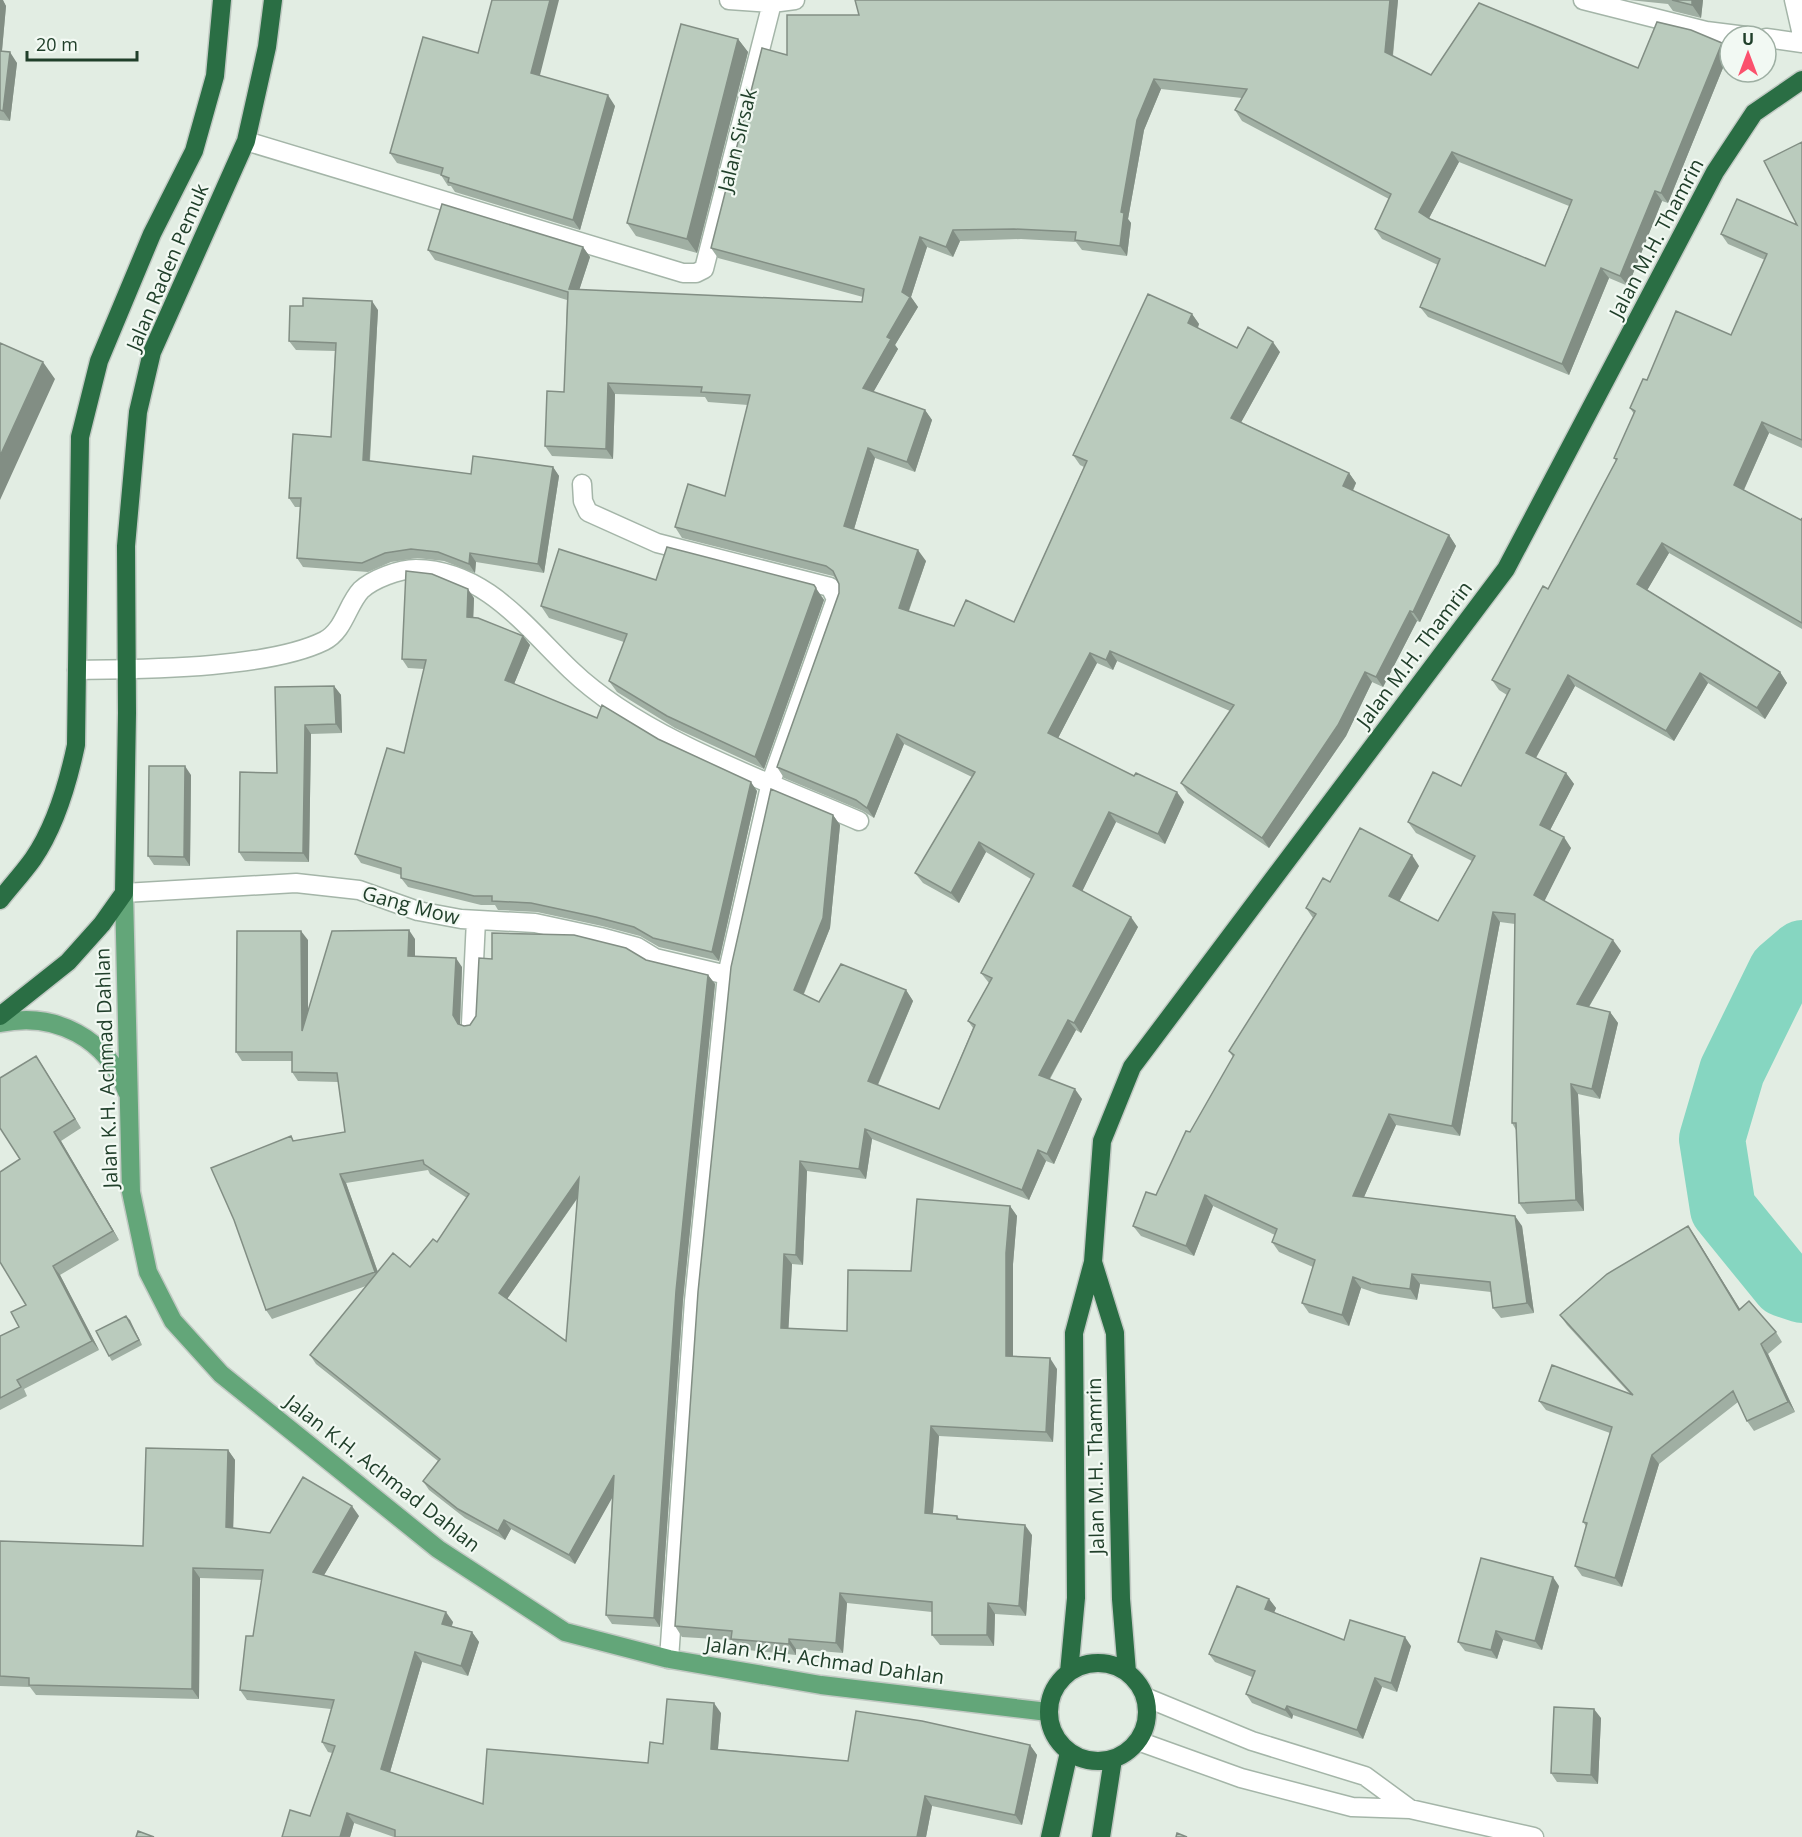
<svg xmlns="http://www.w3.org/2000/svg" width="1802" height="1837" font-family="'Open Sans',sans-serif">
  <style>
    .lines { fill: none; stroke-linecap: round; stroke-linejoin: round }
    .river { stroke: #86d6c1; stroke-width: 66 }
    .minor-casing { stroke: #a4b5a8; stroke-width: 21 }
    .major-casing { stroke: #c1c9c3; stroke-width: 21 }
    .highway-casing { stroke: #c1c9c3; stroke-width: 21 }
    .minor { stroke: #fff; stroke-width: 18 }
    .major { stroke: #63a679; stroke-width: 18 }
    .highway { stroke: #2a6e44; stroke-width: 18 }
    .wall { fill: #a0afa3; fill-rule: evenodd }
    .shaded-wall { fill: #828e84 }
    .building { fill: #bacbbd; stroke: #828e84; stroke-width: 1.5; fill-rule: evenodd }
    .labels { text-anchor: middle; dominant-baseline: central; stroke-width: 4.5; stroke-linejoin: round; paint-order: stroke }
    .street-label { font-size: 20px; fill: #203f2a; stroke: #f2f9f3 }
  </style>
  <rect width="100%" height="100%" fill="#e2ede3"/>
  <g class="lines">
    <path class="river" d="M1802 953 1781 971 1732 1071 1712 1139 1723 1209 1784 1284 1802 1290"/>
    <defs>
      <path id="minor" d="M729 0 772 3 795 0
        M1583 0 1706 31 1746 36
        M1794 0 1802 35
        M1766 38 1802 43
        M246 141 683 273H696L704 269 772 3
        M582 484 583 501 588 512 657 543 830 587 836 599 771 782 727 975 694 1301 669 1659
        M77 670C142 669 267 669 324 641 344 631 347 605 361 590 373 579 399 569 416 569 485 570 525 626 571 670 643 739 767 781 859 821
        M124 893 296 883 359 890 418 911 461 919 535 923 600 937 637 947 655 958 727 975
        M471 1024 476 920
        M1145 1697 1252 1741 1365 1776 1410 1809
        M1138 1741 1241 1778 1352 1807 1410 1809 1534 1837"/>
      <path id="major" d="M124 893 131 1192 148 1272 173 1321 221 1374 438 1549 565 1632 669 1659 821 1685 1048 1712
        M0 1023C56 1011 107 1039 127 1092"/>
      <path id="highway" d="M0 900C11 886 23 873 33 859 55 827 68 783 76 745L80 437 99 361 152 234 194 151 215 76 222 0
        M0 1016 68 962 102 924 124 893 127 713 126 546 138 412 152 352 246 141 267 47 273 0
        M1093 1262 1115 1333 1121 1599 1127 1672
        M1049 1712a49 49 0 1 1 98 0a49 49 0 1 1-98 0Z
        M1069 1672 1076 1598 1074 1333 1093 1262 1102 1141 1132 1067 1506 569 1715 172 1754 113 1802 80
        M1050 1837 1069 1752
        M1101 1837 1113 1759"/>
    </defs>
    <use href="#minor" class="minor-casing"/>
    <use href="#major" class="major-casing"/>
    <use href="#highway" class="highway-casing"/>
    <use href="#minor" class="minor"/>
    <use href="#major" class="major"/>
    <use href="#highway" class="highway"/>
  </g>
  <path class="wall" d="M0 0 3 1 6 6 2 51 17 63 10 121 0 120Z
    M1398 0 1393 56 1431 75 1638 68 1722 43 1729 53 1668 203 1662 201 1628 286 1609 278 1569 375 1428 317 1420 307 1438 265 1382 239 1375 229 1389 199 1242 121 1235 110 1242 98 1161 89 1144 130 1128 219 1131 223 1127 256 1082 250 1076 242 1021 239 960 241 953 257 927 247 911 297 918 307 895 345 898 349 873 392 925 410 932 420 915 472 875 458 854 529 926 561 909 611 954 626 1014 622 1084 467 1080 465 1073 455 1192 314 1199 324 1198 328 1237 348 1280 352 1241 422 1349 473 1356 483 1353 491 1449 535 1456 546 1420 622 1417 621 1383 687 1372 682 1346 736 1269 848 1188 793 1181 783 1230 711 1117 661 1113 670 1097 663 1058 738 1184 802 1165 844 1116 822 1082 891 1138 927 1081 1033 1076 1030 1050 1079 1082 1099 1054 1164 1046 1161 1029 1200 872 1139 866 1179 807 1171 803 1265 792 1264 788 1328 847 1331 911 1271 1010 1206 1017 1216 1013 1264V1356L1057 1369 1053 1442 939 1436 933 1513 957 1516 960 1520 1032 1535 1026 1616 995 1614 994 1646 940 1645 932 1635V1612L847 1603 843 1653 796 1649V1655L738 1649 732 1640 682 1637 675 1626 833 815 840 825 830 928 804 994 819 1002 906 990 913 1001 878 1085 939 1109 973 1028 968 1021 989 983 981 973 1031 879 986 852 959 903 923 883 915 873 972 777 904 744 874 818 863 811 784 778 777 767 839 593V584L837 579 833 576 682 538 675 527 725 496 748 405 708 402 705 397 615 394 613 459 552 456 545 446 564 392 567 300 435 260 428 250 583 247 590 257 579 290 862 302 863 297 718 258 711 248 787 55 859 15ZM1459 162 1569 206 1545 266 1429 218Z
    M1629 0H1703L1701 18 1673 11 1668 4Z
    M738 39 748 52 697 253 636 236 627 223Z
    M478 53 615 106 580 230 455 192 451 186H448L441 175 397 163 390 153Z
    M1802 142V448L1769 433 1744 490 1801 520 1802 518V629L1669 553 1647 590 1780 672 1787 683 1765 719 1708 683 1674 741 1575 686 1536 758 1566 773 1574 784 1550 830 1571 848 1544 901 1621 951 1589 1007 1610 1012 1618 1023 1600 1099 1578 1094 1584 1211 1527 1214 1519 1203 1516 1130 1512 1123 1515 924 1500 922 1460 1136 1396 1125 1364 1197 1522 1226 1534 1313 1501 1318 1493 1308 1491 1292 1420 1284 1417 1300 1379 1294 1361 1288 1349 1326 1309 1313 1302 1303 1313 1267 1279 1252 1272 1242 1275 1235 1213 1206 1194 1256 1141 1236 1133 1226 1156 1195 1190 1132 1233 1057 1229 1051 1313 918 1306 908 1330 882 1419 866 1399 902 1438 921 1472 861 1416 833 1408 822 1461 786 1507 695 1499 690 1492 680 1548 589 1616 461 1614 458 1634 414 1630 408 1647 380 1731 335 1765 260 1728 244 1721 234 1797 225Z
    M378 310 370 461 471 474 553 467 559 476 544 573 476 562 475 573 444 561 417 558 391 562 368 572 303 567 297 558 300 507H295L289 498 331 437 335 351 296 350 289 341Z
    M656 580 822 597 824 600 764 769 675 728 617 692 609 681 624 642 549 618 541 606Z
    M474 598 473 617 523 636 530 645 514 684 597 718 658 739 757 791 719 961 659 947 640 936 602 926 537 912 498 910 495 905H481L408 887 401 878V875L361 863 355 854 404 753 424 669 408 668 402 659Z
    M334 686 341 695 342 733 311 734 309 862 245 861 239 852 277 773 275 687Z
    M191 775 190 866 154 865 148 856Z
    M415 939V956L462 967 460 1024 464 1026 470 1025 646 960 708 975 715 984 683 1300 660 1627 612 1624 606 1615 612 1497 575 1564 511 1529 505 1540 465 1518 429 1490 423 1481 438 1461 316 1364 310 1355 366 1286 272 1319 266 1310 291 1136 294 1141 345 1132 338 1082 298 1081 292 1072V1061H242L236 1052 308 940V1011ZM428 1170 430 1174 467 1198 437 1242 410 1267 378 1272 346 1183ZM577 1199 566 1341 507 1299Z
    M36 1056 81 1128 61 1141 119 1240 60 1275 99 1350 24 1389 27 1396 0 1410V1336L19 1327 26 1305 20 1159Z
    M1688 1226 1740 1309 1776 1332 1782 1342 1768 1354 1795 1412 1754 1431 1747 1421 1738 1402 1659 1464 1622 1587 1582 1576 1575 1566 1586 1526 1583 1522 1610 1433 1546 1410 1539 1401 1630 1394 1567 1325 1560 1315Z
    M126 1316 142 1345 112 1361 109 1356Z
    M228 1450 235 1460 233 1528 270 1533 359 1516 324 1575 453 1622 452 1626 472 1632 479 1642 468 1676 422 1662 390 1772 483 1804 648 1763 663 1744 721 1713 718 1749 848 1761 1030 1745 1037 1755 1022 1825 932 1806 926 1837H394L354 1823 350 1837H282L310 1816 332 1753 328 1752 322 1742 331 1709 247 1700 240 1690 253 1636 262 1580 200 1578 199 1699 36 1695 30 1687 0 1686V1541L143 1546Z
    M1559 1586 1542 1650 1503 1640 1497 1659 1465 1651 1458 1642Z
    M1269 1599 1276 1608 1274 1612 1344 1640 1411 1646 1397 1692 1382 1687 1363 1739 1293 1715 1292 1719 1252 1703 1246 1694 1252 1677 1215 1662 1209 1654Z
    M1601 1718 1598 1784 1557 1782 1551 1773Z"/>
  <path class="shaded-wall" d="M0 0H3L6 6 1 61 0 59Z
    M550 0H559L538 83 531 73Z
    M1390 0H1398L1392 62 1385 52Z
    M1692 0H1703L1701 18 1692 5Z
    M738 39 748 52 697 253 687 239Z
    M1722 43 1729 53 1668 203 1661 193Z
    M10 52 17 63 10 121 3 111Z
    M1154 79 1161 89 1144 130 1128 219 1131 223 1127 256 1120 246 1121 212 1137 120Z
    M608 95 615 106 580 230 573 220Z
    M1452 152 1459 162 1427 222 1419 212Z
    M1655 191 1662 201 1628 286 1620 276Z
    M953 230 960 241 953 257 946 247Z
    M920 237 927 247 911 297 918 307 895 345 898 349 870 398 863 388 887 337Z
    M583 247 590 257 576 300 569 289Z
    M1601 268 1609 278 1569 375 1562 364Z
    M372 301 378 310 369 469 363 460Z
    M1192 314 1199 324 1195 333 1188 323Z
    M1273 342 1280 352 1238 428 1231 418Z
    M43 362 55 379 0 500V456Z
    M608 383 615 394 613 459 606 449Z
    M925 410 932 420 915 472 907 462Z
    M1762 422 1769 433 1741 496 1734 485Z
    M868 448 875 458 852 536 844 526Z
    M553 467 559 476 544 573 538 564Z
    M1349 473 1356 483 1350 496 1343 486Z
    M1449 535 1456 546 1420 622 1413 612Z
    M1662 543 1669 553 1645 594 1637 584Z
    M918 550 926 561 906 618 899 608Z
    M470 553 476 562 475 573 469 564Z
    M814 585 824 600 764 769 755 757Z
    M468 589 474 598 473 626 467 617Z
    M1410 611 1417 621 1383 687 1376 677Z
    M523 636 530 645 512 689 505 680Z
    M1110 651 1117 661 1113 670 1106 660Z
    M1090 653 1097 663 1055 744 1048 733Z
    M1365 672 1372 682 1346 736 1269 848 1262 838Z
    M1780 672 1787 683 1765 719 1757 708Z
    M1700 673 1708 683 1674 741 1666 731Z
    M1568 675 1575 686 1533 763 1526 753Z
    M334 686 341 695 342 733 336 724Z
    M305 725 311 734 309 862 303 853Z
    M897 734 904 744 874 818 867 808Z
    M185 766 191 775 190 866 184 857Z
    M1566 773 1574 784 1547 836 1540 825Z
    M751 782 757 791 719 961 712 952Z
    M1177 792 1184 802 1165 844 1158 834Z
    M1109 812 1116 822 1080 896 1073 886Z
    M833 815 840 825 830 928 801 1000 794 990Z
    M1564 837 1571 848 1542 906 1534 895Z
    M979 842 986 852 959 903 951 893Z
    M1412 855 1419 866 1396 907 1389 896Z
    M1493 912 1500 922 1460 1136 1452 1126Z
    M1131 917 1138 927 1081 1033 1074 1023Z
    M409 930 415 939V965L408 956Z
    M301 931 308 940V1040L302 1031Z
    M1613 940 1621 951 1584 1015 1577 1004Z
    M456 958 462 967 460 1024 464 1033 453 1015Z
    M708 975 715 984 683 1300 660 1627 654 1618 676 1291Z
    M906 990 913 1001 875 1091 868 1081Z
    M1610 1012 1618 1023 1600 1099 1592 1089Z
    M1068 1020 1076 1030 1046 1085 1039 1075Z
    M36 1056 42 1065 81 1128 75 1119Z
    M1571 1084 1578 1094 1584 1211 1576 1200Z
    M1075 1089 1082 1099 1054 1164 1047 1154Z
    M1389 1114 1396 1125 1360 1206 1353 1196Z
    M865 1129 872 1139 866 1179 859 1169Z
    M54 1132 61 1141 119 1240 113 1231Z
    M1038 1150 1046 1161 1029 1200 1022 1190Z
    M800 1161 807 1171 803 1265 796 1255Z
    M340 1174 346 1183 381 1281 375 1272Z
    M579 1178 585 1187 505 1302 499 1293Z
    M1205 1195 1213 1206 1194 1256 1186 1246Z
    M1010 1206 1017 1216 1013 1264V1366L1006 1356V1253Z
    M1515 1216 1522 1226 1534 1313 1527 1303Z
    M1688 1226 1695 1236 1746 1319 1739 1310Z
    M784 1254 792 1264 788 1338 781 1328Z
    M53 1266 60 1275 99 1350 92 1341Z
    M1412 1274 1420 1284 1417 1300 1410 1289Z
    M1353 1277 1361 1288 1349 1326 1342 1315Z
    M126 1316 130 1320 142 1345 139 1340Z
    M1761 1344 1768 1354 1795 1412 1788 1402Z
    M1050 1358 1057 1369 1053 1442 1046 1432Z
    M931 1426 939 1436 932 1523 925 1513Z
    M228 1450 235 1460 233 1536 226 1527Z
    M1652 1455 1659 1464 1622 1587 1615 1578Z
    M614 1475 620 1484 575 1564 569 1555Z
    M352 1506 359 1516 320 1582 313 1572Z
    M504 1520 511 1529 505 1540 498 1531Z
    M1025 1525 1032 1535 1026 1616 1019 1606Z
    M193 1568 200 1578 199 1699 192 1689Z
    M1553 1577 1559 1586 1542 1650 1535 1641Z
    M840 1593 847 1603 843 1653 836 1643Z
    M1269 1599 1276 1608 1272 1618 1265 1609Z
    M988 1603 995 1614 994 1646 987 1635Z
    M446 1612 453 1622 449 1633 442 1624Z
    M1496 1631 1503 1640 1497 1659 1491 1650Z
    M472 1632 479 1642 468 1676 461 1666Z
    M1405 1637 1411 1646 1397 1692 1391 1683Z
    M789 1639 796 1649V1655L789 1644Z
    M415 1652 422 1662 388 1779 381 1769Z
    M1375 1678 1382 1687 1363 1739 1357 1730Z
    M714 1703 721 1713 717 1759 711 1749Z
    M1287 1706 1293 1715 1292 1719 1285 1710Z
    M1594 1709 1601 1718 1598 1784 1591 1775Z
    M1030 1745 1037 1755 1022 1825 1015 1815Z
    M925 1796 932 1806 926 1837H917Z
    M347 1813 354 1823 350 1837H340Z"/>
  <path class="building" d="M492 0H550L531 73 608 95 573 220 448 182 449 178 441 175 443 168 390 153 423 37 478 53Z
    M855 0H1390L1385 52 1431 75 1479 3 1638 68 1657 22 1691 30 1722 43 1661 193 1655 191 1620 276 1601 268 1562 364 1420 307 1440 259 1375 229 1391 194 1235 110 1247 89 1154 79 1137 120 1121 212 1124 213 1120 246 1075 240 1076 232 1014 229 953 230 946 247 920 237 902 292 910 297 887 337 891 339 863 388 925 410 907 462 868 448 844 526 918 550 899 608 954 626 966 600 1014 622 1087 461 1073 455 1148 294 1192 314 1188 323 1237 348 1248 327 1273 342 1231 418 1349 473 1343 486 1449 535 1413 612 1410 611 1376 677 1365 672 1338 725 1262 838 1181 783 1234 705 1110 651 1106 660 1090 653 1048 733 1134 776 1136 773 1177 792 1158 834 1109 812 1073 886 1131 917 1074 1023 1068 1020 1039 1075 1075 1089 1047 1154 1038 1150 1022 1190 865 1129 859 1169 800 1161 796 1255 784 1254 781 1328 847 1331 848 1270 911 1271 917 1199 1010 1206 1006 1253V1356L1050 1358 1046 1432 931 1426 925 1513 957 1516V1519L1025 1525 1019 1606 988 1603 987 1635H932V1602L840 1593 836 1643 789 1639V1644L731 1639 732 1631 675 1626 698 1292 731 967 771 789 833 815 823 918 794 990 819 1002 841 964 906 990 868 1081 939 1109 975 1025 968 1021 992 978 981 973 1034 874 979 842 951 893 915 873 975 772 897 734 867 808 856 800 777 767 839 593V584L833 571 826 566 675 527 688 484 725 496 750 395 701 392 702 387 608 383 606 449 545 446 547 391 564 392 568 292 428 250 442 204 583 247 569 289 862 302 864 289 711 248 762 48 787 55V15H859ZM1452 152 1572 200 1545 266 1430 219 1419 212Z
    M1672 0H1692V5Z
    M681 24 738 39 687 239 627 223Z
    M0 51 10 52 3 111 0 110Z
    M1802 142V440L1762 422 1734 485 1801 520 1802 518V623L1662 543 1637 584 1780 672 1757 708 1700 673 1666 731 1568 675 1526 753 1566 773 1540 825 1564 837 1534 895 1613 940 1577 1004 1610 1012 1592 1089 1571 1084 1576 1200 1519 1203 1516 1123H1512L1515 914 1493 912 1452 1126 1389 1114 1353 1196 1515 1216 1527 1303 1493 1308 1490 1282 1412 1274 1410 1289 1371 1284 1353 1277 1342 1315 1302 1303 1315 1260 1272 1242 1277 1229 1205 1195 1186 1246 1133 1226 1146 1192 1156 1195 1186 1131 1190 1132 1234 1055 1229 1051 1316 914 1306 908 1323 878 1330 882 1360 828 1412 855 1389 896 1438 921 1475 856 1408 822 1433 772 1461 786 1510 689 1492 680 1543 586 1548 589 1617 459 1614 458 1635 411 1630 408 1643 379 1647 380 1676 311 1731 335 1767 254 1721 234 1737 199 1797 225 1764 161Z
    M303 298 372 301 363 460 471 474 473 456 553 467 538 564 470 553 469 564 438 552 411 549 385 553 362 563 297 558 301 498H289L293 434 331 437 336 343 289 341 290 306H303Z
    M0 343 43 362 0 456Z
    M667 547 814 585 816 588 755 757 667 716 609 681 627 634 541 606 559 549 656 580Z
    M406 571 432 574 468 589 467 617 478 618 523 636 505 680 597 718 602 705 658 739 751 782 712 952 653 938 634 927 596 917 531 903 492 901V896H474L401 878V868L355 854 387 748 404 753 426 660 402 659Z
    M334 686 336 724 305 725 303 853 239 852 240 772 277 773 275 687Z
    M149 766H185L184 857 148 856Z
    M409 930 408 956 456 958 453 1015 458 1024 464 1026 470 1025 476 1016 479 958 492 959V933L574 935 626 948 646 960 708 975 676 1291 654 1618 606 1615 614 1475 569 1555 504 1520 498 1531 458 1509 423 1481 440 1459 310 1355 393 1253 410 1267 433 1239 437 1242 469 1194 424 1164 423 1160 340 1174 375 1272 266 1310 234 1220 211 1168 291 1136 293 1141 345 1132 337 1073 292 1072V1052H236L237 931H301L302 1031 332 931ZM579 1178 566 1341 499 1293Z
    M36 1056 75 1119 54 1132 113 1231 53 1266 92 1341 17 1380 21 1387 0 1398V1336L19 1327 11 1312 26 1305 0 1262V1172L20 1159 0 1128V1078Z
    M1688 1226 1739 1310 1749 1301 1776 1332 1761 1344 1788 1402 1747 1421 1733 1391 1652 1455 1615 1578 1575 1566 1587 1523 1583 1522 1612 1427 1539 1401 1552 1365 1633 1395 1560 1315 1607 1274Z
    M126 1316 139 1340 109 1356 96 1331Z
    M146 1448 228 1450 226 1527 270 1533 303 1477 352 1506 313 1572 446 1612 442 1624 472 1632 461 1666 415 1652 381 1769 483 1804 487 1749 648 1763 650 1742 663 1744 667 1699 714 1703 711 1749 848 1761 856 1711 922 1721 1030 1745 1015 1815 925 1796 917 1837H395V1830L347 1813 340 1837H282L290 1810 310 1816 335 1746 322 1742 334 1700 240 1690 246 1636H253L263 1570 193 1568 192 1689 29 1685V1678L0 1676V1541L143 1546Z
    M1481 1558 1553 1577 1535 1641 1496 1631 1491 1650 1458 1642Z
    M1237 1586 1269 1599 1265 1609 1344 1640 1350 1620 1405 1637 1391 1683 1375 1678 1357 1730 1287 1706 1285 1710 1246 1694 1255 1671 1209 1654Z
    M1554 1707 1594 1709 1591 1775 1551 1773Z
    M138 1831 154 1837H136Z
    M1177 1833 1187 1837H1176Z"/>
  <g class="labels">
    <g class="street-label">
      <text transform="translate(737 140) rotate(-76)">Jalan Sirsak</text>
      <text transform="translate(1656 238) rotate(-62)">Jalan M.H. Thamrin</text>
      <text transform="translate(167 267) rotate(-67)">Jalan Raden Pemuk</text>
      <text transform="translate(1414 654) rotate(-53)">Jalan M.H. Thamrin</text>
      <text transform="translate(411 905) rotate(15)">Gang Mow</text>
      <text transform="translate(106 1068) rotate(-92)">Jalan K.H. Achmad Dahlan</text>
      <text transform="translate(1095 1466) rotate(-91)">Jalan M.H. Thamrin</text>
      <text transform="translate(383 1473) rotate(38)">Jalan K.H. Achmad Dahlan</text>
      <text transform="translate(825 1660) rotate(8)">Jalan K.H. Achmad Dahlan</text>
    </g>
  </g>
  <g transform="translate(1748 54)"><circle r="28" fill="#f2f9f3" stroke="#9eafa3" stroke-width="1.5"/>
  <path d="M0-4.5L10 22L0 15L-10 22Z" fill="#fb516d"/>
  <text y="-9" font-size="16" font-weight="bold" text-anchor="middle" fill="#203f2a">U</text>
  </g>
  <path d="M27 51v9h110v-9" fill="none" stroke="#203f2a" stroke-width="3"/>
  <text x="36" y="51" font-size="18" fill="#203f2a" stroke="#f2f9f3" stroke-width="4.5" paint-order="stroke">20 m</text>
</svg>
